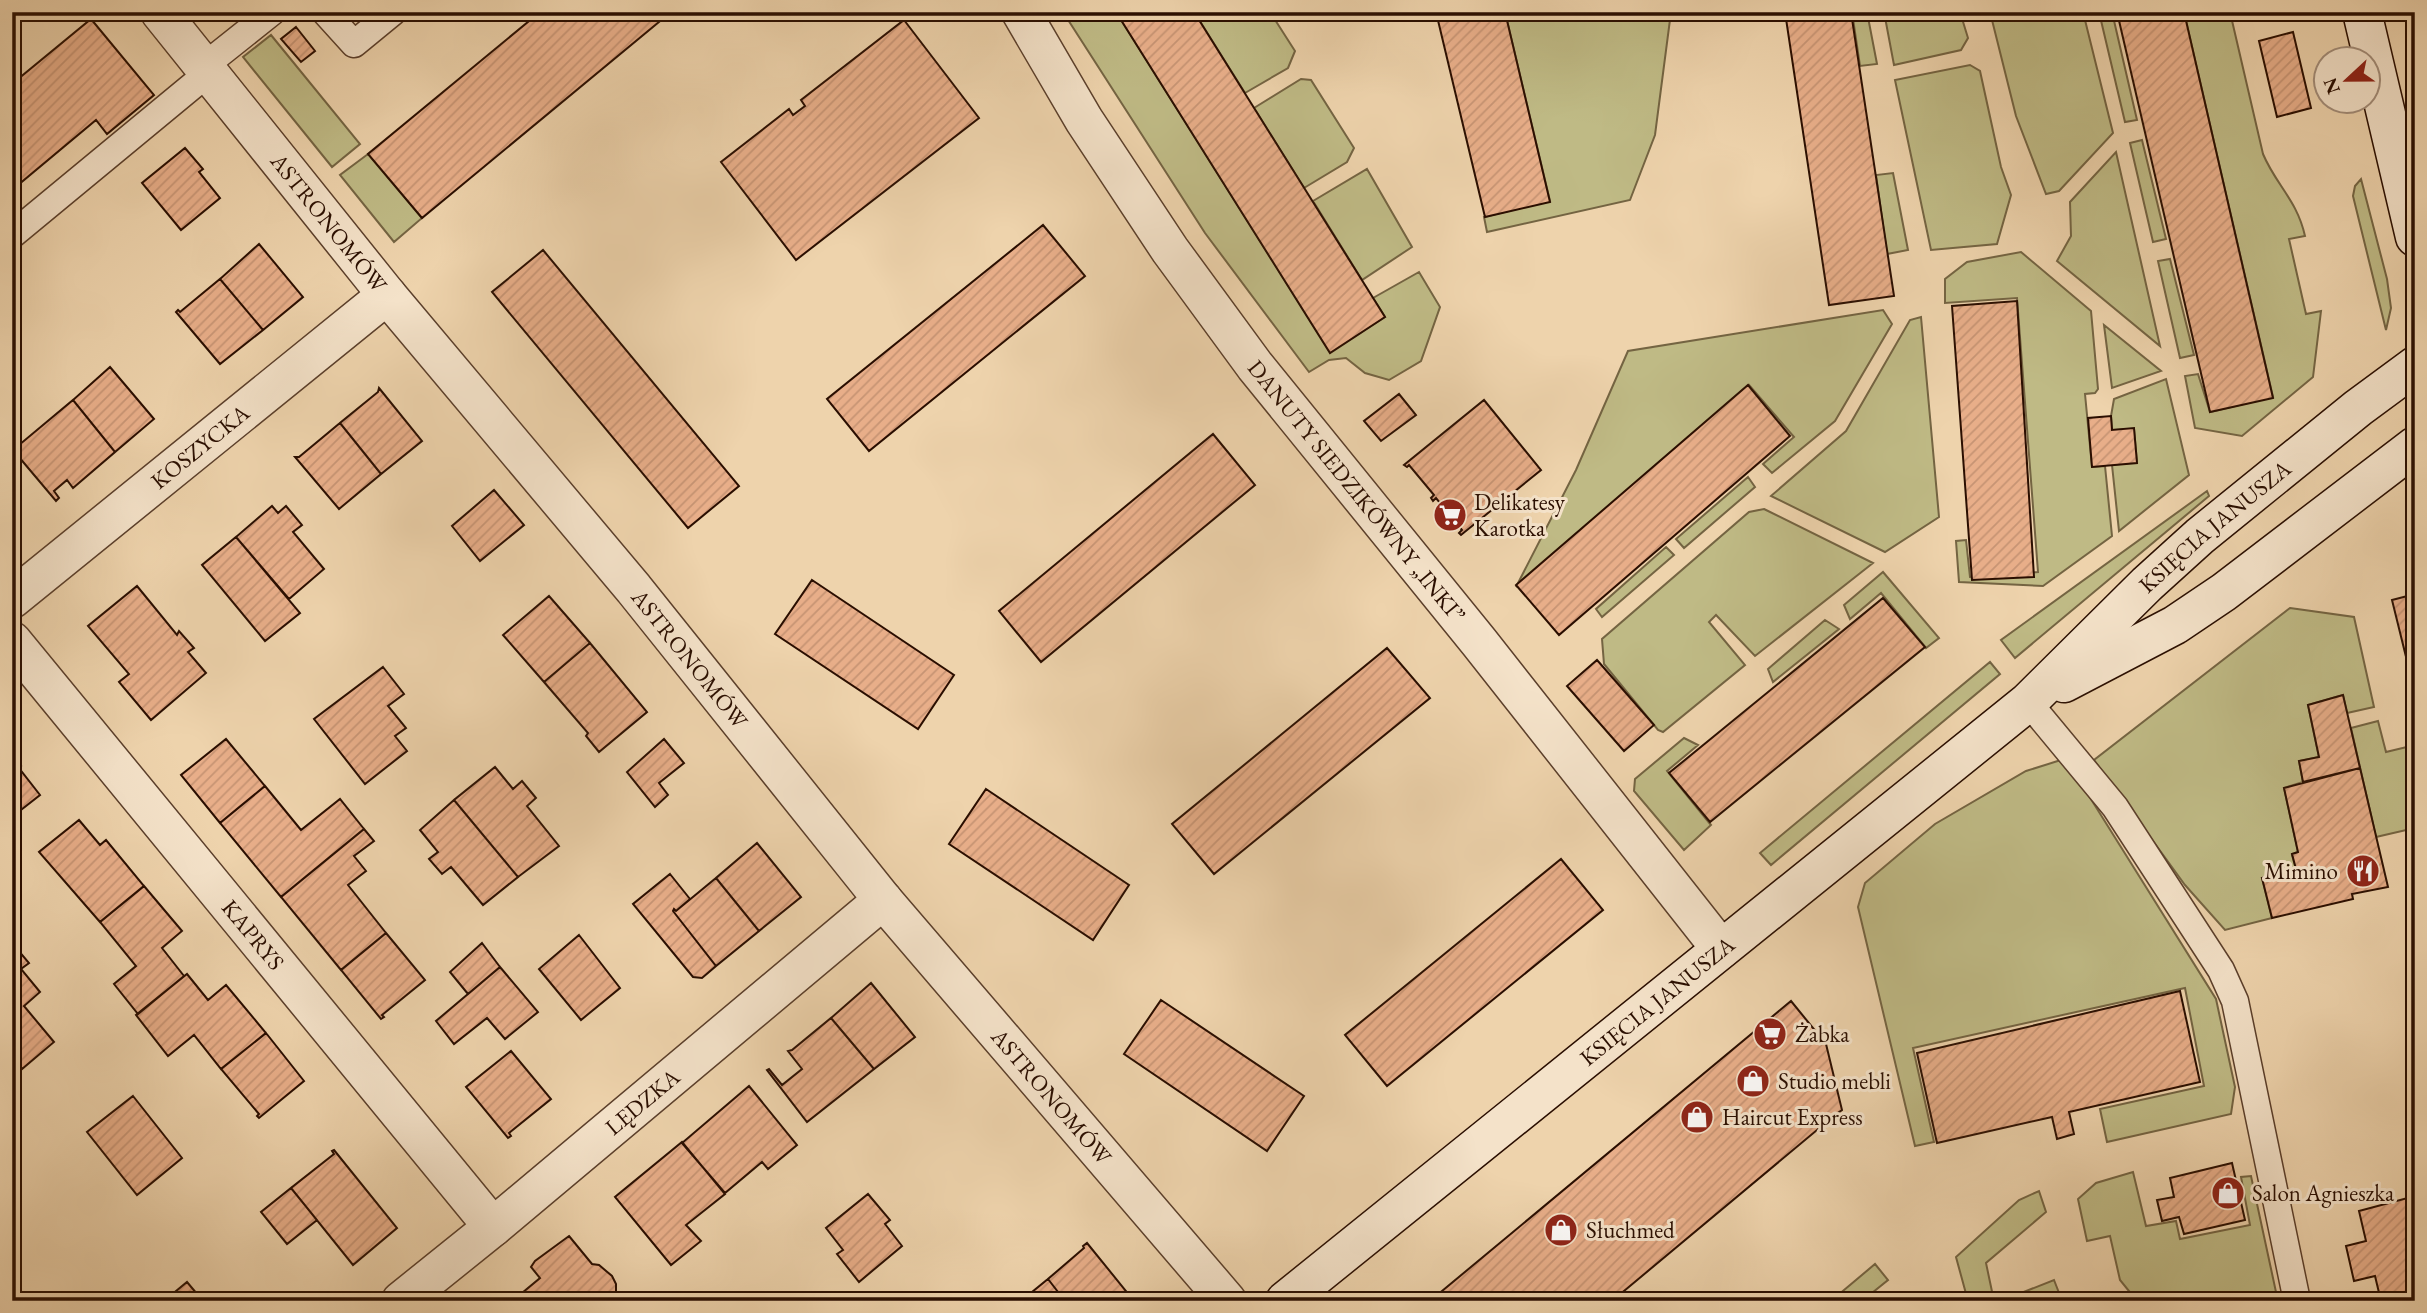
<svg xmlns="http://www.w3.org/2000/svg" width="2427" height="1313" font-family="'EB Garamond',serif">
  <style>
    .green { fill: #bfba85; stroke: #746442; stroke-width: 2 }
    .building { fill: url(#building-hatch); stroke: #2a0e00; stroke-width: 2 }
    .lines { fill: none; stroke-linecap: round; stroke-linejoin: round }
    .lane-casing { stroke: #5b3f2b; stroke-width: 29 }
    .street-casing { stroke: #5b3f2b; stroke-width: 41 }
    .secondary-casing { stroke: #2a0e00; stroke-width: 41 }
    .lane { stroke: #f4e2c9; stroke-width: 26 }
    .street { stroke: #f4e2c9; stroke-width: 38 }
    .secondary { stroke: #f4e2c9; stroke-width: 38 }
    .labels { text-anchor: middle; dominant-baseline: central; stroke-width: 6; stroke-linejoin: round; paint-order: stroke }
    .street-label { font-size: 23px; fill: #2a0e00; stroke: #f4e2c9 }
    .poi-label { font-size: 23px; fill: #2a0e00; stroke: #f4e2c9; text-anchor: start }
  </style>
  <defs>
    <pattern id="building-hatch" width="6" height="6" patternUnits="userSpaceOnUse" patternTransform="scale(1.75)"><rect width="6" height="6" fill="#e8ae89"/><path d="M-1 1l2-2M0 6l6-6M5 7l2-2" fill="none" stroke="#c79474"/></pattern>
  </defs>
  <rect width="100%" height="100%" fill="#eed3ac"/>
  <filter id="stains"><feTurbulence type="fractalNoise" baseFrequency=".00286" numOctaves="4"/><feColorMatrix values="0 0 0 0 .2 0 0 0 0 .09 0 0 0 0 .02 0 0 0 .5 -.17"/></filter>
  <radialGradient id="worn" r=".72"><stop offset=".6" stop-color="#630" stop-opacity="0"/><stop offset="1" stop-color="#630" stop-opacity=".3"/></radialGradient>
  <path class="green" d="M1063 12H1116L1330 352 1385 317 1373 298 1419 272 1440 307 1421 361 1389 380 1365 373 1346 358 1329 360 1309 372 1205 233Z
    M1201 12H1270L1295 51 1288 68 1245 93 1196 15Z
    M1505 12H1671L1655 135 1630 200 1487 232 1484 217 1550 201Z
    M1852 12H1867L1877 64 1860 66Z
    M1884 12H1960L1968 38 1961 50 1894 65Z
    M1990 12H2083L2113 133 2059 191 2046 194 2016 116Z
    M2099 12H2112L2137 120 2125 122Z
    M2184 12H2230L2263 154C2276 185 2297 200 2305 236L2289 239 2306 314 2321 311 2313 377 2242 436 2195 428 2185 376 2198 374 2210 412 2273 397Z
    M271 35 360 144 332 167 243 57Z
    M1970 65 1980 71 2001 167 2011 195 1997 244 1931 250 1895 80Z
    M1301 79 1311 80 1354 148 1347 162 1304 188 1254 108Z
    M2142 140 2166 239 2153 242 2130 143Z
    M2116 152 2160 346 2057 261 2071 236 2070 202Z
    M368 154 422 218 394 242 340 175Z
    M1367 169 1412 247 1362 280 1313 201Z
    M1893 173 1908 250 1887 254 1876 175Z
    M2361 179 2387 279 2391 308 2386 330 2353 196 2355 186Z
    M2021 252 2091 311 2098 389 2095 393 2085 394 2092 467 2105 466 2112 536 2043 586 1959 582 1956 541 1966 540 1970 577 2038 572 2017 298 1945 303V279L1967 262Z
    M2170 259 2194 355 2180 358 2158 261Z
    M1883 310 1892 324 1835 421 1772 473 1763 464 1794 437 1749 385 1516 587 1576 470 1628 351Z
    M1921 317 1939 517 1885 552 1771 496 1846 431 1910 320Z
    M2104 325 2161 371 2112 388Z
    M2166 379 2189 475 2119 531 2112 465 2137 462 2134 429 2112 430 2111 416 2114 399Z
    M1748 477 1755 487 1684 548 1676 539Z
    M2207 491 2209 496 2015 658 2001 640Z
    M1764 509 1873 563 1755 656 1716 615 1709 622 1745 665 1663 732 1658 730 1604 664 1602 639 1749 512Z
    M1666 547 1674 555 1602 617 1596 609Z
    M1883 572 1939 638 1926 648 1881 593 1850 619 1844 605Z
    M2290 608 2354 617 2374 707 2347 713 2343 695 2308 705 2319 757 2299 761 2303 782 2284 788 2298 852 2292 855 2296 869 2262 878 2272 918 2225 930 2185 885 2094 760Z
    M1825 620 1839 629 1773 682 1768 669Z
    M1990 662 2000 674 1771 865 1760 853Z
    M2378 721 2386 752 2415 745V828L2376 837 2351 728Z
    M1684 738 1698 745 1667 771 1711 825 1684 850 1634 791 1635 779Z
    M2061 760 2084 788 2216 999 2235 1087 2231 1114 2107 1142 2100 1109 2204 1086 2185 988 1913 1048 1934 1142 1915 1146 1858 907 1865 883 1935 824 2026 771Z
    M2133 1172 2146 1226 2176 1221 2180 1239 2250 1225 2241 1177 2251 1176 2276 1292 2270 1301H2137L2120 1280 2110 1236 2087 1241 2078 1199 2096 1183Z
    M2039 1191 2046 1212 1986 1263 1994 1301H1968L1956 1257 2019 1200Z
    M1875 1264 1888 1280 1862 1301H1831Z
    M2054 1280 2061 1298 2055 1301H2001Z"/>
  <path class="building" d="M540 12H671L422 218 368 154Z
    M1116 12H1194L1385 317 1330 353Z
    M1436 12H1505L1550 202 1485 217Z
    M1785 12H1851L1894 296 1829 305Z
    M2117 12H2184L2273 398 2210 412Z
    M91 19 154 95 107 134 96 120 12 190V84Z
    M904 20 979 118 796 260 721 162 789 109 793 115 805 106 801 100Z
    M296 27 315 51 301 62 281 39Z
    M2293 32 2311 108 2277 117 2259 41Z
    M185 148 203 169 199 172 220 198 181 230 142 183Z
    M1043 225 1085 276 869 451 827 399Z
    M259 244 303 297 263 330 220 279Z
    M543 250 739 486 688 528 492 292Z
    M220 279 263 330 220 364 176 312 178 310 180 312Z
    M2017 301 2034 577 1972 580 1952 306Z
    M110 367 154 419 115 452 73 400Z
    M1748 385 1790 436 1559 635 1516 585Z
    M379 388 422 441 381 474 340 423 378 392Z
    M1399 394 1416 415 1381 441 1364 421Z
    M73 400 115 452 73 488 67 480 54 491 59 498 56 501 13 450Z
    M1484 400 1541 470 1461 535 1459 533 1462 530 1436 498 1433 501 1431 498 1434 495 1409 465 1407 467 1404 465Z
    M2111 416 2112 430 2134 428 2137 463 2092 467 2088 418Z
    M340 423 381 474 339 509 295 457H299Z
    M1213 434 1255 485 1041 662 999 611Z
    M494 490 524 525 480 561 452 526Z
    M272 506 278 513 286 506 302 525 293 532 324 569 289 599 236 537Z
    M236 537 300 613 265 641 202 565Z
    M812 580 954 675 918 729 775 634Z
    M137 586 177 635 179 631 194 648 188 652 206 673 151 720 119 682 129 674 88 626Z
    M2415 594V672L2410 673 2392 600Z
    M549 596 590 643 544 682 503 635Z
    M1883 598 1925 647 1710 822 1669 773Z
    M590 643 647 712 599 752 586 736 588 733 544 682Z
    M1387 648 1430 698 1214 874 1172 824Z
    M1597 660 1654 725 1624 751 1567 686Z
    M383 667 404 694 388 706 406 728 395 736 407 751 365 784 314 719Z
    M2343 695 2360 768 2303 782 2299 761 2319 757 2308 705Z
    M226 739 265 786 220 823 181 775Z
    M664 739 684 763 659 783 668 795 655 807 627 772Z
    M12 755 21 766 19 768 40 795 12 817Z
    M495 767 513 789 522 781 536 798 527 806 559 846 518 877 454 800Z
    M2360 768 2388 887 2352 894 2353 899 2272 918 2262 878 2296 869 2292 854 2298 852 2284 788Z
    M265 786 301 830 340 799 364 829 281 897 220 823Z
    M986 789 1129 885 1093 940 949 844Z
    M454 800 518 877 483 905 451 867 442 874 429 859 438 852 420 830Z
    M79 820 100 845 106 840 144 886 100 922 39 852Z
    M364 829 374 841 354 856 366 871 348 885 386 933 341 970 281 897Z
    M757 843 801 897 759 931 716 878Z
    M1561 859 1603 910 1387 1086 1345 1035Z
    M670 874 690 899 676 911 674 909 673 911 716 966 702 978 693 977 633 904Z
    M716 878 759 931 716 966 673 911 674 909 676 911Z
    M144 886 182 931 162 948 184 976 138 1014 114 984 136 966 100 922Z
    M386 933 425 980 382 1015 384 1017 381 1019 341 970Z
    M579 935 620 988 581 1020 539 969Z
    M12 943 29 963 21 969 40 992 24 1006 54 1042 22 1069 12 1057Z
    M482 943 500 967 468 994 450 972Z
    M500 967 538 1012 505 1039 487 1018 454 1044 436 1021Z
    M187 974 208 1000 226 985 266 1033 221 1069 194 1035 168 1056 136 1015Z
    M871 983 915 1037 874 1069 831 1018Z
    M2180 991 2200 1082 2069 1112 2074 1134 2057 1139 2052 1117 1937 1143 1917 1053Z
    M1161 1000 1304 1096 1267 1151 1124 1054Z
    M1791 1001 1826 1044 1842 1110 1835 1115 1612 1301H1430Z
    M831 1018 874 1069 807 1122 767 1070 769 1069 782 1085 802 1069 788 1051 792 1050Z
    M266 1033 304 1081 259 1118 257 1116 259 1114 221 1069Z
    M511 1051 551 1099 509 1133 511 1136 508 1138 466 1087Z
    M749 1086 797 1145 768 1169 762 1162 725 1193 682 1143Z
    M133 1096 182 1158 137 1195 87 1132Z
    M682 1142 725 1194 686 1225 701 1241 671 1265 615 1197Z
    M334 1150 397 1228 353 1265 291 1188 334 1154 332 1151Z
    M2232 1163 2245 1220 2184 1234 2179 1217 2162 1221 2157 1200 2174 1197 2170 1178Z
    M291 1188 317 1220 287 1244 261 1212Z
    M868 1194 890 1220 885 1224 902 1246 859 1282 837 1254 843 1250 826 1228Z
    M2415 1196V1301H2381L2375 1276 2354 1281 2346 1246 2366 1241 2359 1211Z
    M569 1236 592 1264 599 1265 612 1276 616 1284V1293L623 1301H517L522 1296V1293L540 1278 531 1267 535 1261Z
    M1087 1243 1130 1296 1124 1301H1065L1048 1279 1084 1248 1083 1246Z
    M1048 1279 1065 1301H1021Z
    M187 1282 203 1301H164Z"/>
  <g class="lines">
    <defs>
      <path id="lane" d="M325 12 354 44 393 12
        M203 67 272 12
        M12 235 208 73
        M2028 702 2115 807 2221 970 2235 1001 2297 1301"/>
      <g id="street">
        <path id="s1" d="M160 12 387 295 634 589 883 900 1227 1301"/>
        <path id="s2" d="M1021 12 1084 120 1170 250 1255 366 1479 642 1721 949"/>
        <path id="s3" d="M12 599 387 295"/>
        <path id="s4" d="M12 641 493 1227"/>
        <path id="s5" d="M401 1301 493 1227 883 900"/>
      </g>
      <g id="secondary">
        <path d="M2362 12 2415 237"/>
        <path d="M2064 683 2175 625 2224 592 2415 446"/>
        <path id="s6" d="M1285 1301 2028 702 2147 584 2200 536 2358 408 2415 366"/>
      </g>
    </defs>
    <use href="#lane" class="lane-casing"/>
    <use href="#street" class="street-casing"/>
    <use href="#secondary" class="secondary-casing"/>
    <use href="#lane" class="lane"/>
    <use href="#street" class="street"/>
    <use href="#secondary" class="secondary"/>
  </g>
  <defs>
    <symbol id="supermarket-disc" viewBox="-11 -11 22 22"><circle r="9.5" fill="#8f2418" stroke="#f4e2c9"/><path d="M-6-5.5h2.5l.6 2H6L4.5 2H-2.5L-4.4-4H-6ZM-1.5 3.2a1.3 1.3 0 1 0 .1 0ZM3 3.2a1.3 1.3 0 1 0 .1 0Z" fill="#fff"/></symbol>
    <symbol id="restaurant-disc" viewBox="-11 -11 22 22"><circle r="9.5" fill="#8f2418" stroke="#f4e2c9"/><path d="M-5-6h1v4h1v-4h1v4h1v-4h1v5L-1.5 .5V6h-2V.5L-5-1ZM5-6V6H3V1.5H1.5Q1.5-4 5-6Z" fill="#fff"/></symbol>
    <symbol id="shop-disc" viewBox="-11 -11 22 22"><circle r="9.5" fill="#8f2418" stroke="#f4e2c9"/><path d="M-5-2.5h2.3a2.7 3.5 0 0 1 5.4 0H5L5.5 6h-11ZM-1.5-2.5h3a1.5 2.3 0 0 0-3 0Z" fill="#fff"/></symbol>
  </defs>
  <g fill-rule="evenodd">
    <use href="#supermarket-disc" x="1431" y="496" width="38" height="38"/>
    <use href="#restaurant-disc" x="2344" y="852" width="38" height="38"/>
    <use href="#supermarket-disc" x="1751" y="1015" width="38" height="38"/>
    <use href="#shop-disc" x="1734" y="1062" width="38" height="38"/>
    <use href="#shop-disc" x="1678" y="1098" width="38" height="38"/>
    <use href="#shop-disc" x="2209" y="1174" width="38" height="38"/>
    <use href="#shop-disc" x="1542" y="1211" width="38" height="38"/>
  </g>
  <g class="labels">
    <g class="street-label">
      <text stroke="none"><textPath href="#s1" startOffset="270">ASTRONOMÓW</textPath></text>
      <text stroke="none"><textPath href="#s3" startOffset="242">KOSZYCKA</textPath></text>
      <text stroke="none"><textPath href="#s2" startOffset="586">DANUTY SIEDZIKÓWNY „INKI”</textPath></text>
      <text stroke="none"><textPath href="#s6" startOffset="1211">KSIĘCIA JANUSZA</textPath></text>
      <text stroke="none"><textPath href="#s1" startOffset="836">ASTRONOMÓW</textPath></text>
      <text stroke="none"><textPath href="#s4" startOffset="380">KAPRYS</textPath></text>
      <text stroke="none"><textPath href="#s6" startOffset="478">KSIĘCIA JANUSZA</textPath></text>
      <text stroke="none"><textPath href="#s1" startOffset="1404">ASTRONOMÓW</textPath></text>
      <text stroke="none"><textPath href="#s5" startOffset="313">LĘDZKA</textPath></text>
    </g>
    <g class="poi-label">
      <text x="1474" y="502">Delikatesy<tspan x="1474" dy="26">Karotka</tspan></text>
      <text x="2338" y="871" text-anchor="end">Mimino</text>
      <text x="1795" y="1034">Żabka</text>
      <text x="1778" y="1081">Studio mebli</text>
      <text x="1722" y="1117">Haircut Express</text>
      <text x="2252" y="1193">Salon Agnieszka</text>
      <text x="1586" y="1230">Słuchmed</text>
    </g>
  </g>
  <rect width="2427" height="1313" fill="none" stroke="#eed3ac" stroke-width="42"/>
  <rect x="14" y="14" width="2399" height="1285" fill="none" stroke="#2a0e00" stroke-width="3.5"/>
  <rect x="21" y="21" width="2385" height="1271" fill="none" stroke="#2a0e00" stroke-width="2"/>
  <g transform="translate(2347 80) rotate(248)"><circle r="33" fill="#f4e2c9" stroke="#a38d79" stroke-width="2"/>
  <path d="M0-5L12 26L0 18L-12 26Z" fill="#8f2418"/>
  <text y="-10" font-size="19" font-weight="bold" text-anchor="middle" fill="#2a0e00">N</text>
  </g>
  <rect width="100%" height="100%" filter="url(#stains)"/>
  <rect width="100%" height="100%" fill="url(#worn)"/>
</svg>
